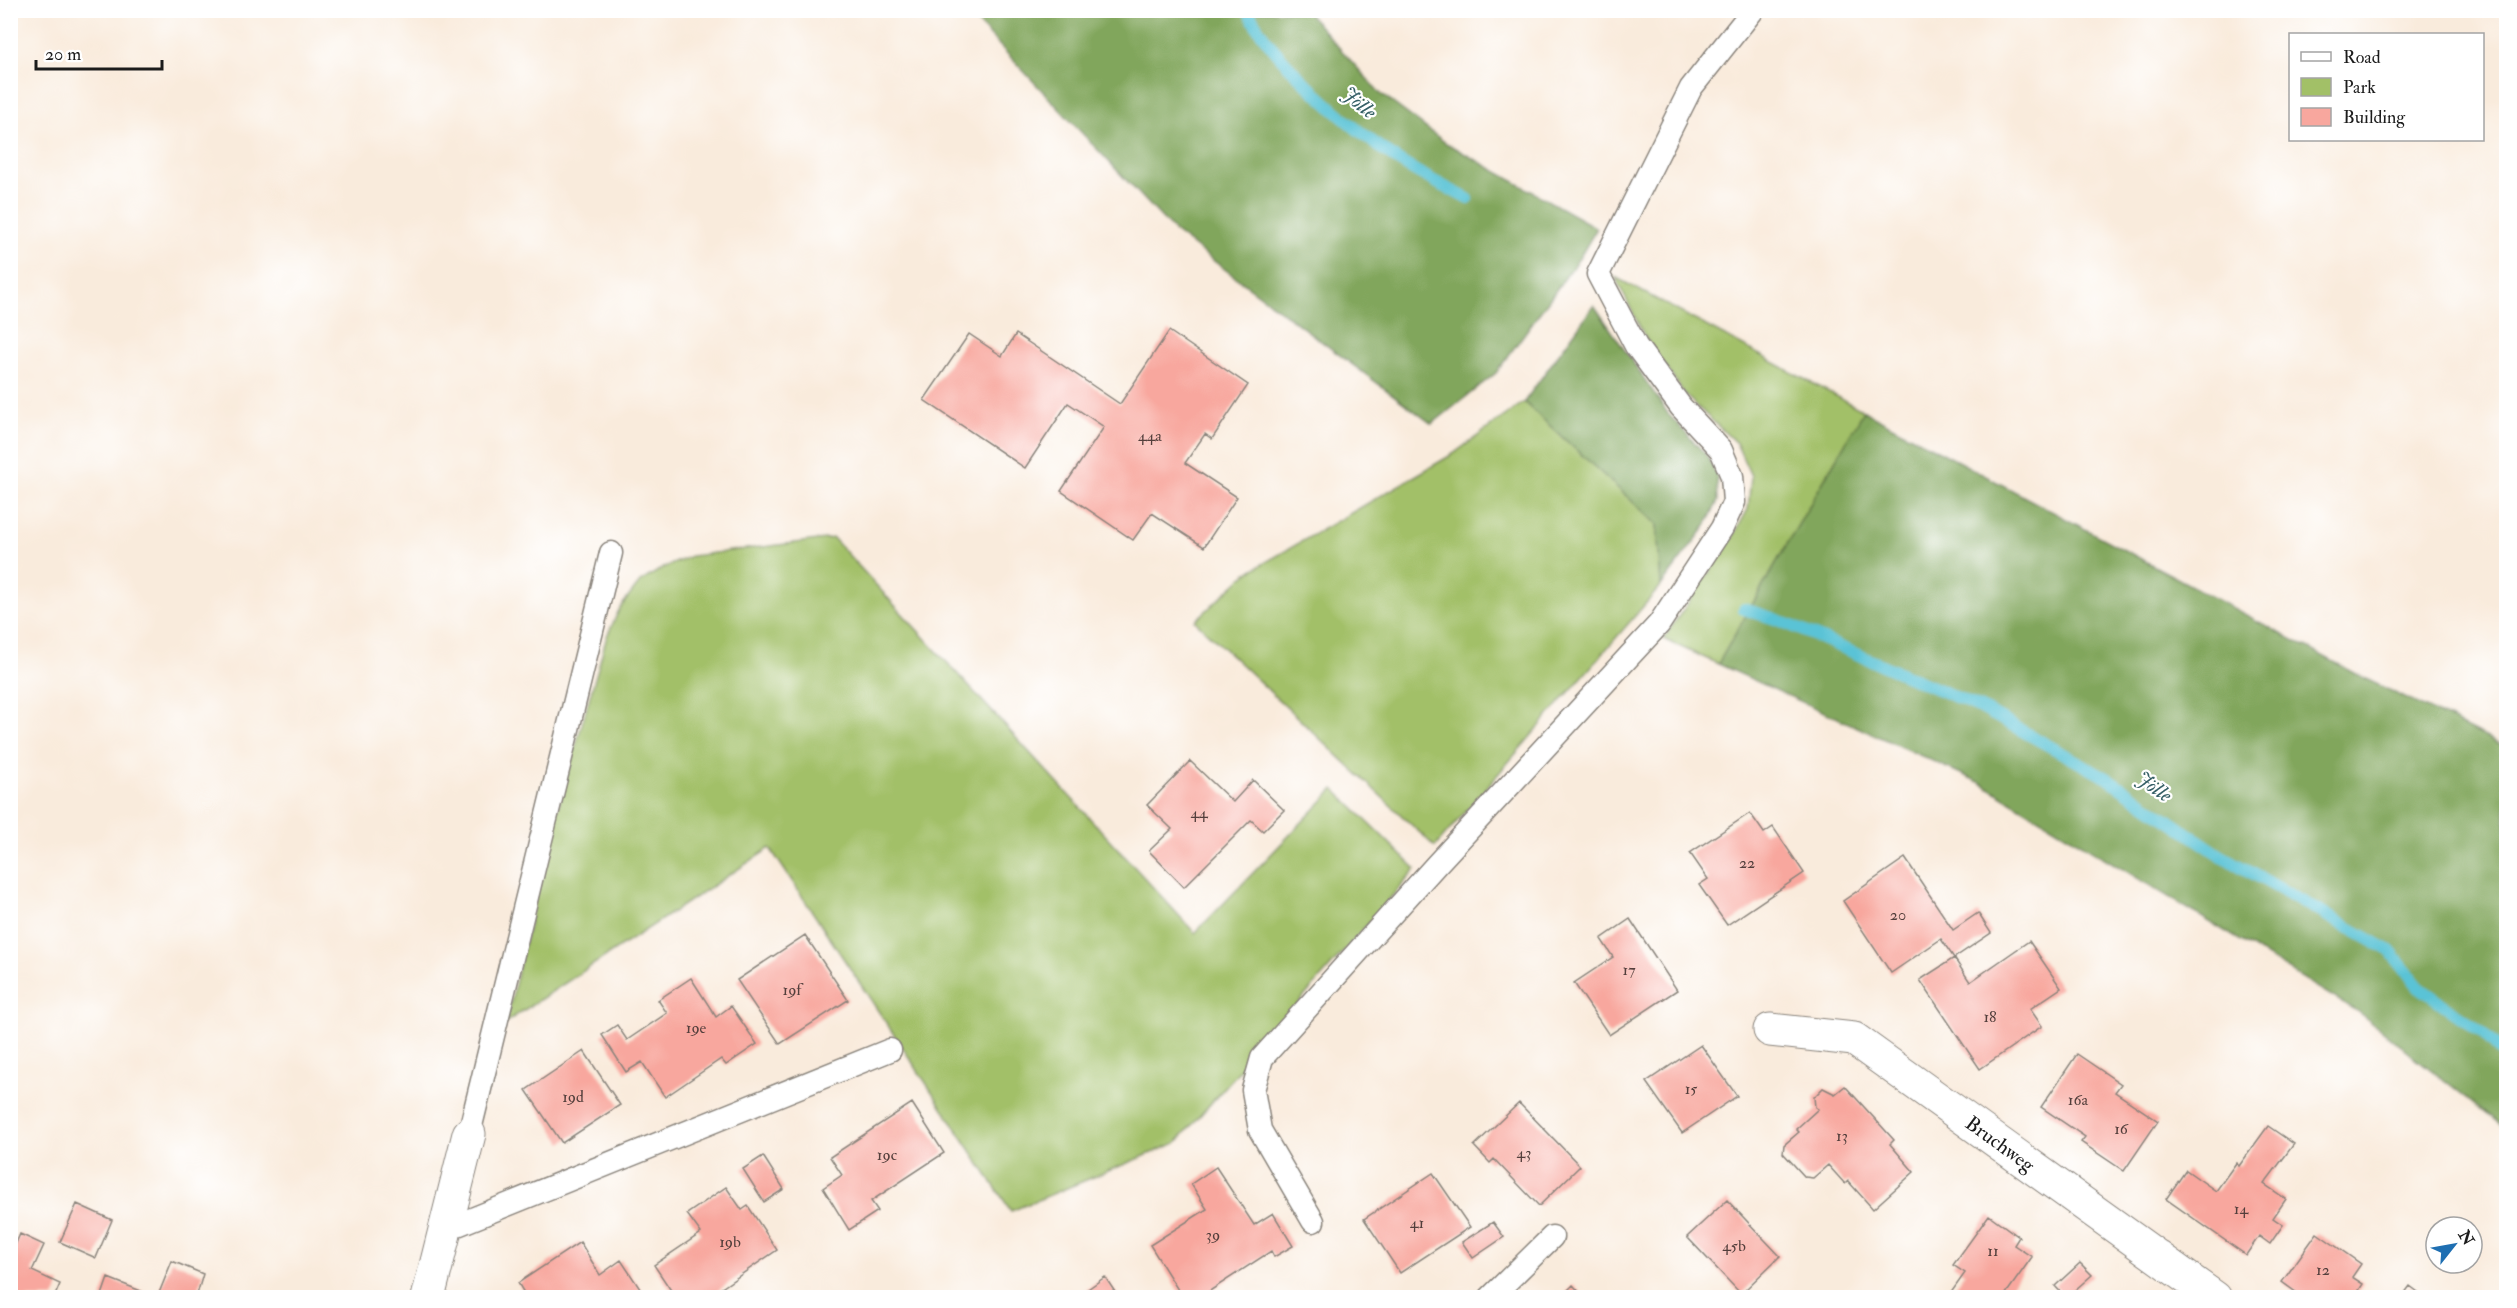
<svg xmlns="http://www.w3.org/2000/svg" width="2517" height="1308" font-family="'IM FELL Double Pica',serif">
  <style>
    .green { fill: #a2c067; stroke: #5f6e42; stroke-width: 1.5 }
    .forest { fill: #81a65c; stroke: #4e613c; stroke-width: 1.5 }
    .lines { fill: none; stroke-linecap: round; stroke-linejoin: round }
    .stream { stroke: #5ac3d6; stroke-width: 12 }
    .building { fill: #f8a79e }
    .lane-casing { stroke: #8a847c; stroke-width: 25 }
    .street-casing { stroke: #8a847c; stroke-width: 35 }
    .lane { stroke: #fff; stroke-width: 22 }
    .street { stroke: #fff; stroke-width: 33 }
    .labels { text-anchor: middle; dominant-baseline: central; stroke-width: 4.5; stroke-linejoin: round; paint-order: stroke }
    .number-label { font-size: 16px; fill: #533f3c }
    .street-label { font-size: 20px; fill: #1c1c1c; stroke: #fff }
    .water-label { font-size: 21px; font-style: italic; fill: #355f66; stroke: #fff }
  </style>
  <rect width="100%" height="100%" fill="#fff"/>
  <filter id="ink" filterUnits="userSpaceOnUse"><feTurbulence type="fractalNoise" baseFrequency=".0167" numOctaves="2"/><feDisplacementMap in="SourceGraphic" scale="12" xChannelSelector="R" yChannelSelector="G"/><feConvolveMatrix kernelMatrix="1 2 1 2 8 2 1 2 1" color-interpolation-filters="sRGB"/></filter>
  <filter id="wash" filterUnits="userSpaceOnUse"><feTurbulence type="fractalNoise" baseFrequency=".008" numOctaves="4" result="noise"/><feDisplacementMap in="SourceGraphic" scale="24" xChannelSelector="R" yChannelSelector="G"/><feGaussianBlur stdDeviation="1.35" result="paint"/><feColorMatrix in="noise" values="0 0 0 0 0 0 0 0 0 0 0 0 0 0 0 0 0 1.4 0 .05"/><feComposite in="paint" operator="in"/></filter>
  <g filter="url(#wash)">
    <rect width="100%" height="100%" fill="#f9ebdc"/>
    <path class="green" d="M1615 277 1864 411 1718 664 1663 639 1730 542 1748 509 1751 476 1736 443 1686 396 1646 339Z
      M1524 402 1657 524 1661 586 1435 847 1195 621 1247 573 1453 454Z
      M833 538 1195 933 1334 789 1416 869 1176 1143 1011 1211 770 848 506 1022 550 836 607 636 620 608 640 582 661 569 691 556Z"/>
    <path class="forest" d="M967 11H1306L1381 94 1446 143 1597 228 1580 257 1496 373 1432 424 1175 232Z
      M1594 305 1669 415 1707 456 1717 476 1718 501 1706 526 1661 586 1657 524 1524 402Z
      M1864 411 2366 679 2506 747V1129L2358 1012 1981 783 1718 664Z"/>
    <g class="lines">
      <path class="stream" d="M1248 10C1269 58 1352 128 1396 159 1418 174 1444 186 1468 199
        M1744 609 1778 620 1981 708 2107 778 2220 855 2390 951 2419 987 2483 1033 2506 1056"/>
    </g>
    <g id="blocks">
      <path class="building" d="M1169 331 1248 385 1212 439 1205 434 1185 463 1237 497 1204 547 1152 513 1133 540 1061 491 1104 427 1068 403 1025 468 924 400 969 334 1002 356 1016 334 1120 404Z
        M1190 761 1233 802 1253 780 1284 810 1263 831 1251 820 1184 887 1149 851 1172 829 1147 805Z
        M1750 813 1764 833 1773 827 1804 873 1727 925 1699 885 1708 879 1690 853Z
        M1905 858 1953 930 1978 913 1991 933 1954 958 1941 939 1891 973 1843 901Z
        M1630 919 1677 990 1609 1035 1574 983 1613 957 1601 939Z
        M805 935 848 1000 780 1044 737 980Z
        M2029 941 2061 988 2030 1009 2042 1026 1980 1069 1920 980 1954 958 1970 982Z
        M691 978 716 1017 731 1006 757 1044 726 1065 721 1059 665 1097 642 1062 626 1072 602 1035 617 1025 627 1040 667 1013 658 1000Z
        M1701 1045 1737 1096 1682 1133 1646 1082Z
        M584 1051 620 1105 562 1143 526 1090Z
        M2077 1054 2121 1084 2115 1092 2158 1121 2124 1171 2081 1142 2085 1137 2041 1107Z
        M1845 1086 1894 1140 1890 1144 1914 1172 1873 1209 1848 1181 1845 1184 1828 1165 1813 1178 1805 1177 1783 1153 1784 1145 1799 1132 1796 1129 1818 1109 1815 1107 1814 1097 1823 1088 1835 1094Z
        M912 1103 944 1153 871 1201 878 1211 849 1230 823 1188 842 1175 830 1157Z
        M1519 1103 1580 1166 1539 1206 1494 1159 1490 1163 1474 1146Z
        M2268 1126 2294 1144 2264 1184 2286 1199 2273 1218 2283 1225 2270 1244 2259 1236 2246 1255 2166 1199 2186 1170 2216 1191 2236 1163 2239 1166Z
        M763 1156 784 1189 764 1202 743 1169Z
        M1216 1167 1254 1225 1273 1213 1293 1246 1274 1257 1271 1251 1199 1298H1183L1150 1245 1207 1209 1191 1184Z
        M1433 1173 1470 1227 1400 1273 1364 1219Z
        M726 1187 742 1210 748 1206 777 1250 707 1298H676L654 1265 701 1233 687 1214Z
        M1727 1200 1780 1256 1741 1294 1687 1237Z
        M77 1204 112 1220 96 1258 60 1242Z
        M1989 1215 2019 1237 2014 1245 2032 1257 2003 1298H1955L1950 1294 1965 1273 1953 1265Z
        M1493 1222 1504 1237 1473 1258 1462 1242Z
        M2317 1233 2361 1264 2352 1277 2363 1284 2354 1298H2346L2340 1294 2337 1298H2304L2282 1282Z
        M20 1234 44 1245 32 1271 60 1284 54 1298H10V1257Z
        M580 1242 600 1275 621 1260 646 1298H527L518 1283Z
        M172 1261 203 1274 196 1298H157Z
        M2080 1263 2092 1275 2066 1298 2055 1286Z
        M1105 1277 1119 1298H1075Z
        M108 1278 146 1293 144 1298H101Z
        M1573 1285 1585 1298H1560Z
        M2410 1286 2426 1298H2401Z"/>
    </g>
  </g>
  <g filter="url(#ink)">
    <use href="#blocks" fill-opacity="0" stroke="#8a847c" stroke-width="1.5"/>
    <g class="lines">
      <defs>
        <path id="lane" d="M469 1134 611 553
          M1313 1221 1260 1130 1253 1090 1262 1058 1436 865 1659 624 1722 528 1734 502 1732 476 1721 450 1681 407 1636 346 1598 274 1691 88 1753 10
          M445 1230 890 1050
          M1490 1298 1552 1237"/>
        <path id="street" d="M1770 1030 1854 1039 2215 1298
          M428 1298 469 1134"/>
      </defs>
      <use href="#lane" class="lane-casing"/>
      <use href="#street" class="street-casing"/>
      <use href="#lane" class="lane"/>
      <use href="#street" class="street"/>
    </g>
  </g>
  <g class="labels">
    <g class="number-label">
      <text x="1150" y="436">44a</text>
      <text x="1199" y="813">44</text>
      <text x="1747" y="863">22</text>
      <text x="1898" y="915">20</text>
      <text x="1629" y="970">17</text>
      <text x="792" y="990">19f</text>
      <text x="1990" y="1017">18</text>
      <text x="696" y="1028">19e</text>
      <text x="1691" y="1089">15</text>
      <text x="573" y="1097">19d</text>
      <text x="2078" y="1100">16a</text>
      <text x="2121" y="1129">16</text>
      <text x="1842" y="1136">13</text>
      <text x="1524" y="1153">43</text>
      <text x="887" y="1155">19c</text>
      <text x="2241" y="1209">14</text>
      <text x="1417" y="1223">41</text>
      <text x="1213" y="1235">39</text>
      <text x="730" y="1242">19b</text>
      <text x="1734" y="1246">45b</text>
      <text x="1993" y="1251">11</text>
      <text x="2323" y="1270">12</text>
    </g>
    <g class="street-label">
      <text transform="translate(2000 1144) rotate(36)">Bruchweg</text>
    </g>
    <g class="water-label">
      <text transform="translate(1359 103) rotate(39)">Jölle</text>
      <text transform="translate(2154 787) rotate(34)">Jölle</text>
    </g>
  </g>
  <rect width="2517" height="1308" fill="none" stroke="#fff" stroke-width="36"/>
  <rect x="2289" y="33" width="195" height="108" fill="#ffffff" stroke="#a4a4a4" stroke-width="1.5"/>
  <rect x="2301" y="52" width="30" height="9" fill="#ffffff" stroke="#a4a4a4" stroke-width="1.5"/>
  <text x="2343" y="63" font-size="18" fill="#1c1c1c">Road</text>
  <rect x="2301" y="78" width="30" height="18" fill="#a2c067" stroke="#a4a4a4" stroke-width="1.5"/>
  <text x="2343" y="93" font-size="18" fill="#1c1c1c">Park</text>
  <rect x="2301" y="108" width="30" height="18" fill="#f8a79e" stroke="#a4a4a4" stroke-width="1.5"/>
  <text x="2343" y="123" font-size="18" fill="#1c1c1c">Building</text>
  <g transform="translate(2454 1245) rotate(59)"><circle r="28" fill="#ffffff" stroke="#a4a4a4" stroke-width="1.5"/>
  <path d="M0-4.5L10 22L0 15L-10 22Z" fill="#1f6fb2"/>
  <text y="-9" font-size="16" font-weight="bold" text-anchor="middle" fill="#1c1c1c">N</text>
  </g>
  <path d="M36 60v9h126v-9" fill="none" stroke="#1c1c1c" stroke-width="3"/>
  <text x="45" y="60" font-size="18" fill="#1c1c1c" stroke="#ffffff" stroke-width="4.5" paint-order="stroke">20 m</text>
</svg>
